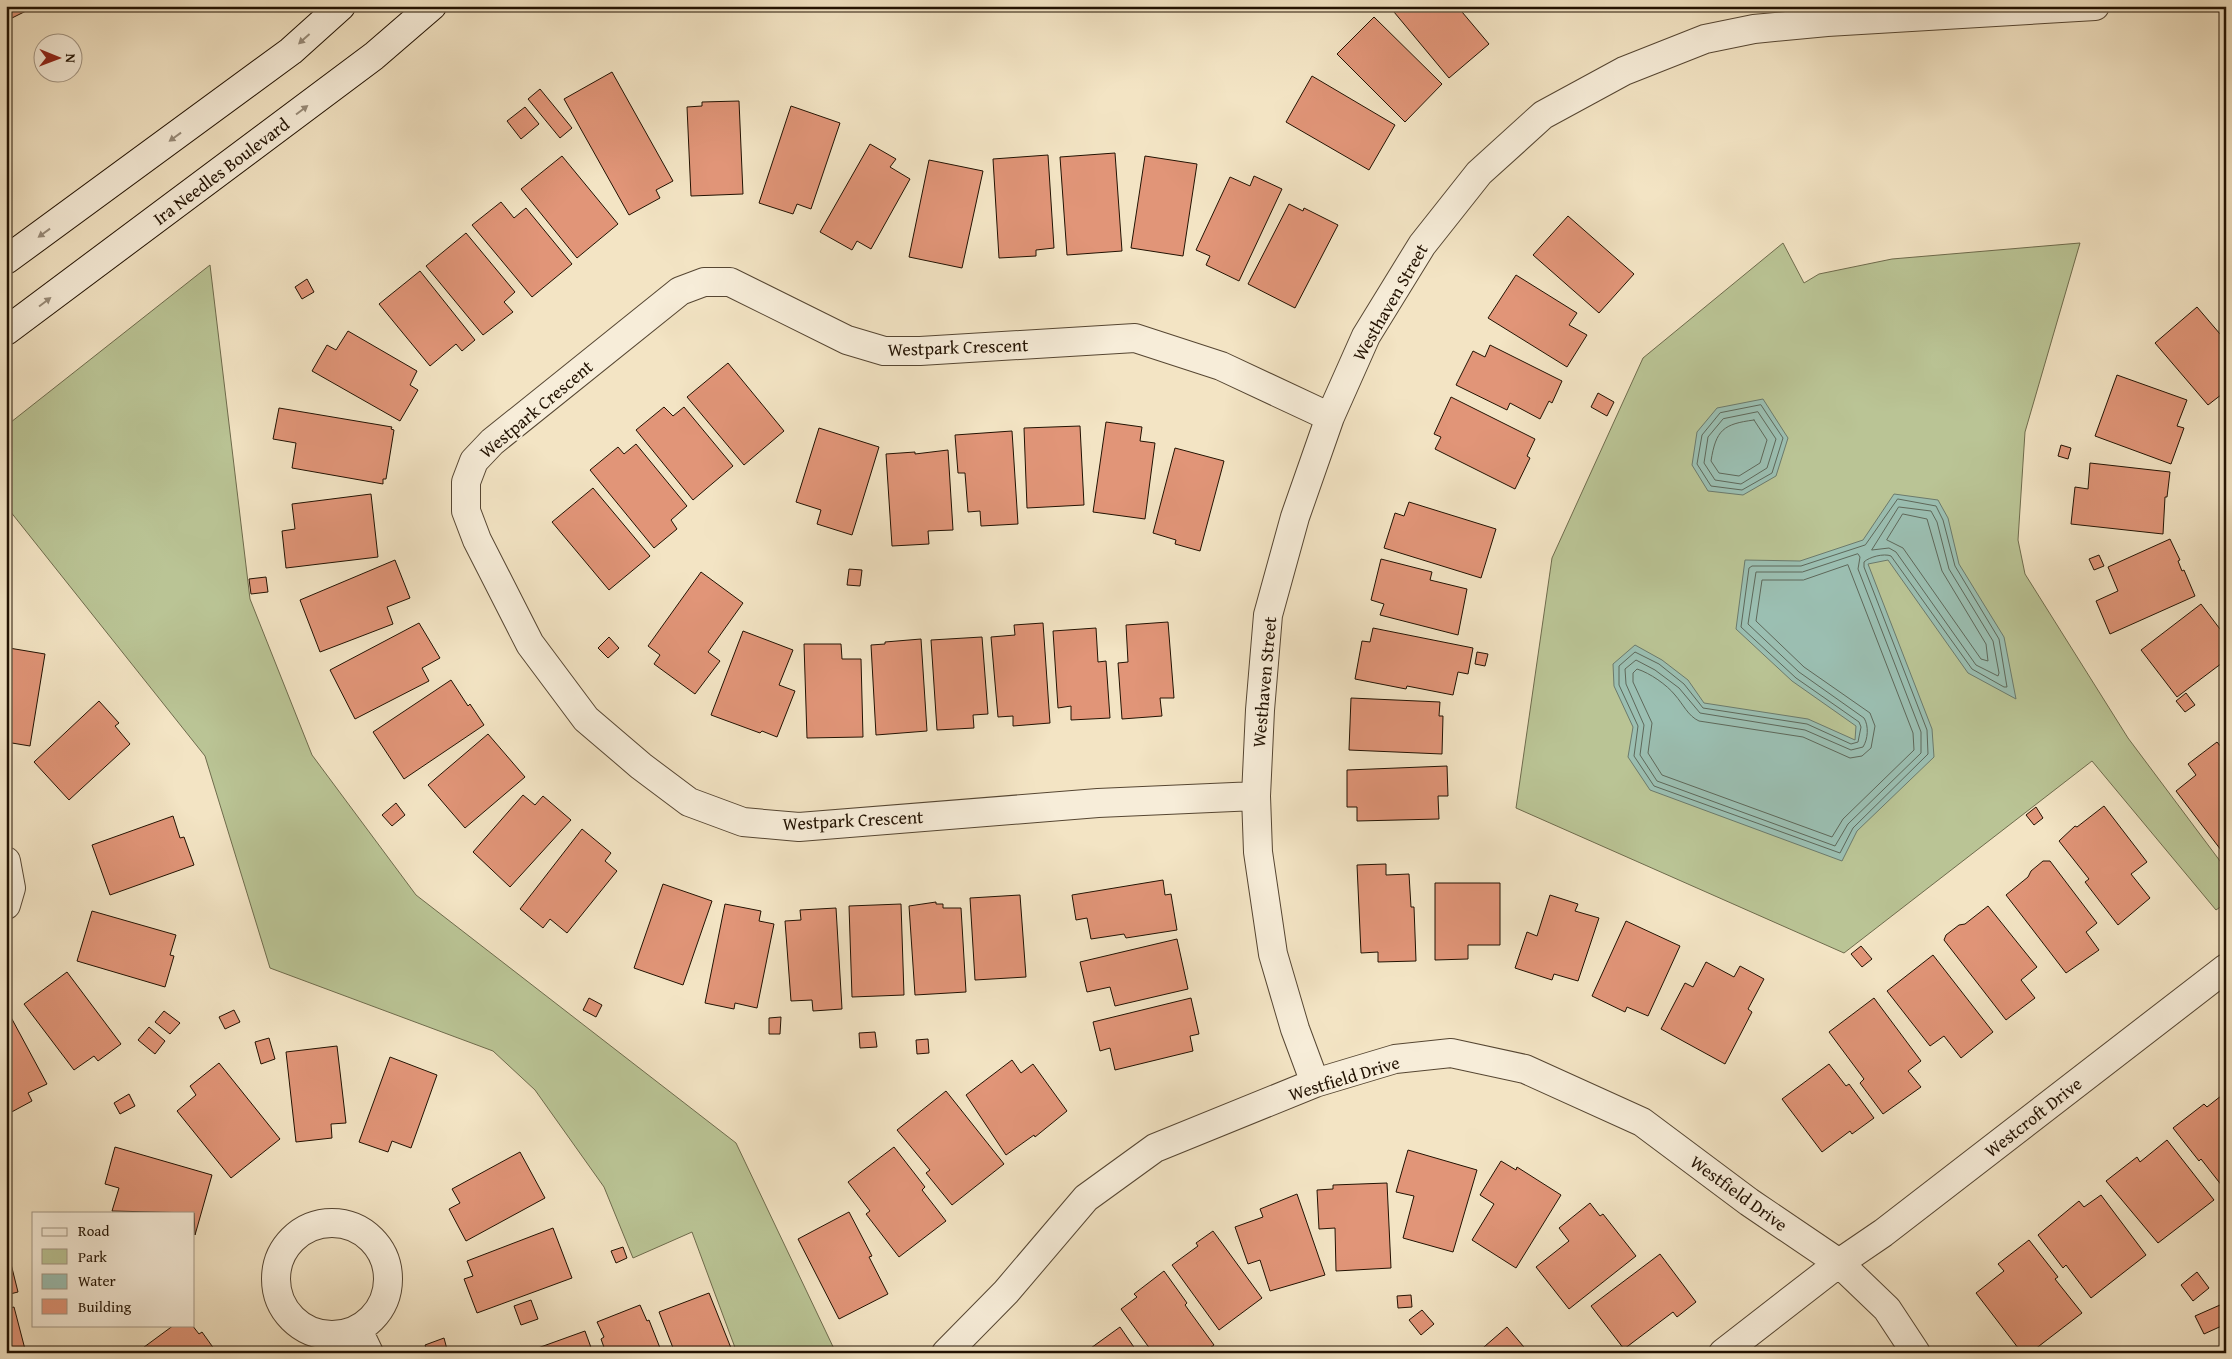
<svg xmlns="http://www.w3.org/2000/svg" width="2232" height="1359" font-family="'Gentium Book Plus',serif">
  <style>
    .green { fill: #bac495; stroke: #6e6b4c }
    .water { fill: #9bbfb2; stroke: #6b7a6c }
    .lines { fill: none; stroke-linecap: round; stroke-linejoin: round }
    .shore { stroke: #5e685a; stroke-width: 1 }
    .building { fill: #e19578; stroke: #221202 }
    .minor-casing { stroke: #564632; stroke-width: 30 }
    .secondary-casing { stroke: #221202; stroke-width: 30 }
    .minor { stroke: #f7edd9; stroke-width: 28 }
    .secondary { stroke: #f7edd9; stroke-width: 28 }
    .oneway { fill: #978a78 }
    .labels { text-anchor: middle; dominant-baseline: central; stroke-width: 4; stroke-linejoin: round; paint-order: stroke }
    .street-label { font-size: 18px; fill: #221202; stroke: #f7edd9 }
  </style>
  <rect width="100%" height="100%" fill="#f3e4c4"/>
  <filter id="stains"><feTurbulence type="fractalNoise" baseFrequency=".004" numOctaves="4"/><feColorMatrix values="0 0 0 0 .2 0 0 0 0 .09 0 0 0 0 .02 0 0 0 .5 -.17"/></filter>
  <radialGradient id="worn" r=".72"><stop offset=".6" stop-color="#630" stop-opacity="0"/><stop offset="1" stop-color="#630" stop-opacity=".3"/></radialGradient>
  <path class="green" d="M1783 243 1804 283 1819 274 1892 259 2080 243 2025 432 2018 540 2025 574 2128 738 2226 869V903L2216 910 2092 761 1844 953 1516 808 1552 558 1643 358Z
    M210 265 250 599 312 755 416 895 736 1143 836 1353H737L692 1232 633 1258 604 1187 535 1090 493 1051 270 968 205 756 6 506V426Z"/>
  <path class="water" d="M1763 399 1788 438 1776 476 1743 495 1708 491 1692 465 1697 432 1717 408Z
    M1894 494 1938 500 1948 518 1959 564 2004 637 2016 699 1968 673 1888 560 1868 564 1932 729 1934 757 1857 831 1842 861 1650 790 1628 757 1633 727 1614 686 1613 664 1635 645 1662 660 1688 680 1704 703 1808 719 1855 740 1856 726 1792 681 1736 629 1745 560 1800 561 1863 540Z"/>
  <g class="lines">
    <path class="shore" d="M1761 405 1783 438 1772 473 1742 490 1711 486 1697 464 1702 435 1720 413Z
      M1758 412 1776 439 1767 468 1741 484 1715 480 1704 463 1708 437 1723 419Z
      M1754 420 1767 440 1760 463 1739 476 1719 473 1711 461C1716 430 1723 424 1754 420Z
      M1898 499 1936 506 1943 520 1955 566 1999 639 2007 687H2004L1972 669 1891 556C1884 553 1869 557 1864 562V567L1927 730 1928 754 1853 828 1840 853 1654 786 1634 756 1638 726 1619 685V666L1635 652 1659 664 1684 684 1703 708 1807 724 1851 744 1858 742 1861 727 1859 722 1796 678 1741 627 1749 568 1752 566H1801L1865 545Z
      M1899 507 1931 511 1937 522 1949 569 1993 641 1999 673 1998 676 1976 665 1896 552 1889 548 1872 550Z
      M1903 514 1927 519 1942 571 1986 644 1988 661 1981 659 1903 548 1887 540Z
      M1858 554 1860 557 1858 569 1921 732V753L1848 824 1835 846 1657 781 1640 755 1644 725 1626 684 1625 669 1636 660 1655 670 1679 688 1700 713 1805 730 1851 750 1863 747C1868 739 1869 726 1864 718L1799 672 1748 624 1756 572H1802Z
      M1848 565 1913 733 1914 750 1843 819 1832 837 1662 775 1648 753 1652 723 1633 682V673L1637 669C1650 673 1667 685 1675 695 1683 704 1688 716 1699 721L1803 737 1850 758 1862 756 1871 748 1875 726 1870 713 1804 667 1756 621 1762 580H1803Z"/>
  </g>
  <path class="building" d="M6 6H36L6 21Z
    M1389 6H1457L1489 44 1449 78Z
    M1374 17 1442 84 1405 122 1337 54Z
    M612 72 673 181 656 190 660 198 629 215 564 99Z
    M1312 76 1395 125 1369 170 1286 122Z
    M540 89 572 128 560 138 528 99Z
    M739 101 743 194 691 196 687 107 702 106V102Z
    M791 106 840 123 811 209 797 204 793 214 759 203Z
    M525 107 539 124 521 139 507 121Z
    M870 144 896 159 890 167 910 179 871 249 857 241 852 250 820 232Z
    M1115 153 1122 251 1067 255 1060 157Z
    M1048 155 1054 248 1036 250V256L999 258 993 159Z
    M562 156 618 224 577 258 521 189Z
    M1145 156 1197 164 1183 256 1131 248Z
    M929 160 983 171 962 268 909 257Z
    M1254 176 1282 189 1239 281 1206 265 1210 256 1196 250 1230 177 1250 186Z
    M501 202 514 218 526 208 572 264 532 297 472 225Z
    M1289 204 1303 211 1304 208 1338 225 1295 308 1248 284Z
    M1568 216 1634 274 1599 313 1533 255Z
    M466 233 515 292 504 302 513 312 483 335 426 266Z
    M420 271 475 340 462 351 456 344 430 366 379 304Z
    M1516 275 1577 313 1569 325 1587 335 1567 367 1488 318Z
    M307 279 314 292 302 299 295 287Z
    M2197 307 2226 341V391L2208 405 2155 343Z
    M348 331 417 371 410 385 418 390 400 421 312 371 327 345 336 350Z
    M1490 345 1562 381 1552 403 1549 401 1540 419 1510 403 1507 410 1456 385 1473 351 1485 357Z
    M728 363 784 431 744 465 687 397Z
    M2117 375 2187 400 2177 426 2184 428 2171 464 2095 436Z
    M1598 393 1614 402 1607 416 1591 407Z
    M1451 397 1535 439 1527 456 1530 458 1515 489 1435 449 1441 437 1434 434Z
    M664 407 673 416 684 407 733 466 693 500 636 430Z
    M279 408 392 427 391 429 394 430 386 479H383V484L292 468 296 443 273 439Z
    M1106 422 1142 427 1140 441 1155 443 1145 519 1093 512Z
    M1080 426 1084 505 1027 508 1024 428Z
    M819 428 879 447 852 535 817 524 821 510 796 502Z
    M1012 431 1018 524 981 526 980 511 968 512 965 473H958L955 435Z
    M636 444 687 506 671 520 677 529 654 548 590 470 618 447 624 454Z
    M2061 445 2071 448 2068 459 2058 456Z
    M1175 448 1224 461 1200 551 1175 544 1176 540 1153 533Z
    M948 450 953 530 928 531 929 544 892 546 886 454 915 452V454Z
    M2090 463 2170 472 2167 497H2165L2163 534 2071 524 2075 487 2088 489Z
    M593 488 650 556 609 590 552 522Z
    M371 494 378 557 286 568 282 531 295 529 292 504Z
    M1409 502 1496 529 1481 578 1384 548 1395 513 1404 516Z
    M2170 539 2180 560 2178 561 2182 571 2184 570 2195 596 2110 634 2096 601 2118 591 2108 567Z
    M2099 555 2104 566 2094 570 2089 559Z
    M1381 559 1432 572 1430 580 1467 589 1458 635 1380 615 1384 604 1371 600Z
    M395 560 410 598 387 607 393 624 320 652 300 600Z
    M849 569 862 570 860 586 847 585Z
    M701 572 743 603 708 652 720 661 695 694 654 664 660 655 648 646Z
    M266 577 268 592 251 594 249 579Z
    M2201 604 2226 637V660L2177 697 2141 650Z
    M1168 622 1174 698H1160L1162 716 1122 719 1118 663 1128 662 1126 625Z
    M419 623 440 658 422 668 429 681 355 719 330 670Z
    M1043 623 1050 723 1013 726V716L998 717 991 637 1015 635 1014 625Z
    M1096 628 1098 662 1106 661 1110 718 1071 720V706L1058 708 1053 631Z
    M1373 628 1473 648 1468 674 1458 672 1453 695 1407 686 1406 689 1355 679 1362 641 1370 642Z
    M743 631 793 650 779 685 795 691 777 737 762 731 760 733 711 715Z
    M609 637 619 648 608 658 598 648Z
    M982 637 988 714 973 715 974 728 937 730 931 640Z
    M921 639 927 731 876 735 871 645 885 644V642Z
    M804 644H841L842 659H861L863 737 807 738Z
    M9 648 45 654 30 746 6 742V661Z
    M1477 652 1488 654 1485 666 1475 664Z
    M451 680 468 706 470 704 484 725 404 779 373 732Z
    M2186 693 2195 705 2185 712 2176 701Z
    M1351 698 1440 702 1439 716H1443L1442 754 1349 750Z
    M99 701 119 723 115 726 130 744 69 800 34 762Z
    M488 734 525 777 465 828 428 785Z
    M2217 742 2226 753 2224 854 2176 791 2196 775 2188 764Z
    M1447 766 1448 796H1438L1439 819 1357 821V807H1347V770Z
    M523 795 535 805 543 796 571 820 510 887 473 852Z
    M396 803 405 815 392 826 382 815Z
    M2104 806 2147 862 2131 874 2150 898 2118 925 2085 882 2089 879 2059 841 2075 826 2077 827Z
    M2036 807 2043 818 2034 825 2026 815Z
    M173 816 180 838 184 837 194 865 110 895 92 845Z
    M582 829 611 853 605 861 617 871 567 933 550 919 543 928 520 909Z
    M2043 861H2050L2097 923 2086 932 2099 950 2066 973 2006 895 2028 877 2031 871Z
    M1386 864V875L1409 874 1411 907H1414L1416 961 1378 962V952L1361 953 1357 865Z
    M1163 880 1165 895 1171 894 1177 930 1126 938 1124 934 1091 939 1087 918 1076 920 1072 895Z
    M1435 883H1500V945H1468V959L1435 960Z
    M663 884 712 901 683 985 634 968Z
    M1020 895 1026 977 975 980 970 898Z
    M1550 895 1578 904 1575 911 1599 918 1578 981 1554 974 1552 980 1515 968 1527 932 1537 936Z
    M936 902V904H943V908H961L966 992 915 995 909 906Z
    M725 904 761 911 759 921 774 924 757 1008 735 1003 734 1009 705 1003Z
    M901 904 904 995 852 997 849 906Z
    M1988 906 2037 967 2021 980 2035 998 2006 1020 1944 940 1946 935 1959 925 1965 924Z
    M836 908 842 1009 813 1011 812 1000 791 1001 785 921 801 920 800 910Z
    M92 911 176 935 170 955 174 956 165 987 77 961Z
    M1626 921 1680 946 1648 1016 1627 1007 1625 1012 1592 996Z
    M1177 939 1188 989 1115 1006 1110 987 1087 992 1080 962Z
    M1861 946 1872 959 1862 967 1851 954Z
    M1933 955 1993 1032 1961 1058 1944 1036 1930 1046 1887 991Z
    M1706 962 1734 977 1740 966 1764 979 1748 1009 1752 1012 1725 1064 1661 1029 1685 983 1693 987Z
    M67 972 121 1044 98 1061 94 1056 74 1070 24 1004Z
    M589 998 602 1005 596 1017 583 1010Z
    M1191 998 1199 1034 1190 1036 1193 1051 1115 1070 1110 1048 1100 1051 1093 1022Z
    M1874 998 1921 1061 1908 1071 1921 1087 1883 1114 1860 1083 1864 1079 1829 1032Z
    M6 1008 47 1084 28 1093 32 1101 6 1115Z
    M234 1010 240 1022 225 1029 219 1017Z
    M164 1011 180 1023 170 1034 155 1022Z
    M781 1017 780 1034H769V1018Z
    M149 1027 165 1041 155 1054 138 1040Z
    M875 1032 877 1047 860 1048 859 1033Z
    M269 1038 275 1059 261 1064 255 1042Z
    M928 1039 929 1053 917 1054 916 1040Z
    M337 1046 346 1123 331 1124 332 1138 296 1142 286 1052Z
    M390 1057 437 1075 411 1148 392 1141 388 1152 359 1142Z
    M1012 1060 1021 1073 1033 1064 1067 1111 1035 1137 1034 1135 1006 1155 966 1095Z
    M219 1063 280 1139 231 1178 177 1111 196 1095 190 1086Z
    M1829 1064 1846 1086 1849 1084 1874 1118 1852 1134 1850 1131 1822 1152 1782 1099Z
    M946 1091 1004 1164 952 1205 926 1173 930 1170 897 1130Z
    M2226 1092V1191L2201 1159 2199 1161 2173 1128 2204 1104 2207 1107Z
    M129 1094 135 1106 120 1114 114 1103Z
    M2167 1140 2214 1200 2158 1243 2106 1181 2137 1157 2140 1162Z
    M115 1147 212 1175 195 1235 194 1213 112 1211 119 1188 105 1184Z
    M894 1147 925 1187 922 1190 946 1221 899 1257 866 1214 870 1211 848 1182Z
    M1408 1150 1477 1170 1453 1252 1403 1238 1414 1196 1396 1192Z
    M520 1152 545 1198 466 1241 449 1209 460 1203 452 1189Z
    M1501 1161 1516 1170 1517 1167 1561 1195 1516 1268 1472 1240 1494 1204 1480 1195Z
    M1387 1183 1391 1268 1336 1271 1335 1228 1319 1229 1317 1190 1333 1189V1185Z
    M1297 1194 1325 1275 1270 1291 1260 1260 1248 1264 1235 1227 1263 1217 1260 1209Z
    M2101 1195 2146 1255 2091 1298 2066 1265 2063 1268 2038 1235 2079 1201 2084 1207Z
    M1590 1203 1600 1216 1603 1214 1636 1256 1569 1309 1536 1267 1569 1241 1559 1228Z
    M849 1212 872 1256 869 1257 888 1294 839 1319 798 1239Z
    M553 1228 572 1278 477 1313 464 1279 473 1276 467 1261Z
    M1213 1231 1262 1298 1219 1330 1172 1265 1198 1246 1196 1243Z
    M2029 1240 2058 1277 2055 1279 2082 1313 2030 1353H2022L1976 1293 2004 1271 1998 1264Z
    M623 1247 627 1258 616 1263 611 1251Z
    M1660 1254 1696 1302 1677 1317 1673 1312 1624 1349 1591 1306Z
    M9 1256 18 1292 6 1295V1257Z
    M1164 1271 1187 1303 1185 1305 1214 1345 1203 1353H1153L1121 1309 1137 1297 1134 1294Z
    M2197 1272 2209 1288 2193 1301 2181 1285Z
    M709 1293 733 1353H675L659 1312Z
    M1411 1295 1412 1307 1398 1308 1397 1296Z
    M531 1300 538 1319 521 1325 514 1306Z
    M640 1305 647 1321 649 1320 662 1353H606L601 1339 604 1337 597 1322Z
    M2220 1305 2226 1318V1324L2204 1334 2195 1316Z
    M14 1307 26 1353H6V1309Z
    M1422 1310 1434 1324 1421 1335 1409 1320Z
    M174 1325H192L199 1334 202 1332 217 1353H136Z
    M1120 1327 1138 1353H1084Z
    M1507 1327 1529 1353H1477Z
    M585 1331 593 1353H537L535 1349Z
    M444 1338 448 1353H428L425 1345Z"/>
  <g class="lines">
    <defs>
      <path id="minor" d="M1256 796 1098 803 799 827 743 822 689 802 641 766 586 719 530 644 477 540 466 511V482L474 461 492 442 680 291 704 282H730L847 340 884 351H920L1135 338 1221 366 1330 417
        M6 861 11 888 6 905
        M1315 1083 1295 1029 1273 954 1258 852 1256 796 1260 710 1268 615 1295 517 1330 417 1366 336 1422 245 1479 173 1543 115 1624 71 1705 39 1754 29 1827 22 2095 6
        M276 1279a56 56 0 1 1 112 0a56 56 0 1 1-112 0Z
        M358 1330 369 1353
        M946 1353 1006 1292 1086 1198 1155 1148 1315 1083 1395 1059 1451 1053 1525 1069 1642 1122 1749 1202 1839 1263 1887 1309 1916 1353
        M1723 1353 1839 1263 1883 1233 2226 968"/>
      <path id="secondary" d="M6 260 291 51 341 6
        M6 331 374 56 432 6"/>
    </defs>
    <use href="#minor" class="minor-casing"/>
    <use href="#secondary" class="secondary-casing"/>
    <use href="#minor" class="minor"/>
    <use href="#secondary" class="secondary"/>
  </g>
  <defs><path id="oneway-solid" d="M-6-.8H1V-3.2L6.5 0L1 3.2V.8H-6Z" transform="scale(1.25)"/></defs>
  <g class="oneway">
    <use href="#oneway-solid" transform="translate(304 39) rotate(138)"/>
    <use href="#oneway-solid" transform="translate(302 110) rotate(-37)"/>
    <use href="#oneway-solid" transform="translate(175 137) rotate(144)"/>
    <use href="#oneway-solid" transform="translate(44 233) rotate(144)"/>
    <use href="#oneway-solid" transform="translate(45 302) rotate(-37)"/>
  </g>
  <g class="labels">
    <g class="street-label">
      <text transform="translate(221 171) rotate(-37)">Ira Needles Boulevard</text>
      <text transform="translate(1390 302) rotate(-60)">Westhaven Street</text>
      <text transform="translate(958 347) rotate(-2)">Westpark Crescent</text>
      <text transform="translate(536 409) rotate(-40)">Westpark Crescent</text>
      <text transform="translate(1264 682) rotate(-85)">Westhaven Street</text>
      <text transform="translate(853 820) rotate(-3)">Westpark Crescent</text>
      <text transform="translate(1344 1078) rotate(-17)">Westfield Drive</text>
      <text transform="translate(2033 1117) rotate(-38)">Westcroft Drive</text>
      <text transform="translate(1739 1193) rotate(36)">Westfield Drive</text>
    </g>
  </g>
  <rect width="2232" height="1359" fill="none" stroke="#f3e4c4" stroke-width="25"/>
  <rect x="8" y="8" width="2217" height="1344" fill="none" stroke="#221202" stroke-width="2.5"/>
  <rect x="12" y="12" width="2207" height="1334" fill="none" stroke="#221202"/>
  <rect x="32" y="1212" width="162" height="115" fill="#f7edd9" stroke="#a29583"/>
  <rect x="42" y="1228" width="25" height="8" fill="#f7edd9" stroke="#a29583"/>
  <text x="78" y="1236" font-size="15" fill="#221202">Road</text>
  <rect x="42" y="1249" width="25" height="15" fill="#bac495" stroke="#a29583"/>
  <text x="78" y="1262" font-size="15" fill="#221202">Park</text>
  <rect x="42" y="1274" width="25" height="15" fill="#9bbfb2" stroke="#a29583"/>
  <text x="78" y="1286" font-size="15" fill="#221202">Water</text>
  <rect x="42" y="1299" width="25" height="15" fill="#e19578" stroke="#a29583"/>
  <text x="78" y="1312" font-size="15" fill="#221202">Building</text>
  <g transform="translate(58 58) rotate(91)"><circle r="24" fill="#f7edd9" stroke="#a29583"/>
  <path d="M0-4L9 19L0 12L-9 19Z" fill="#8f2418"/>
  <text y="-8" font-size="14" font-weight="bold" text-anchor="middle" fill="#221202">N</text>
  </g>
  <rect width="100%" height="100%" filter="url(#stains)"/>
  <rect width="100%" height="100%" fill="url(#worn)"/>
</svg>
